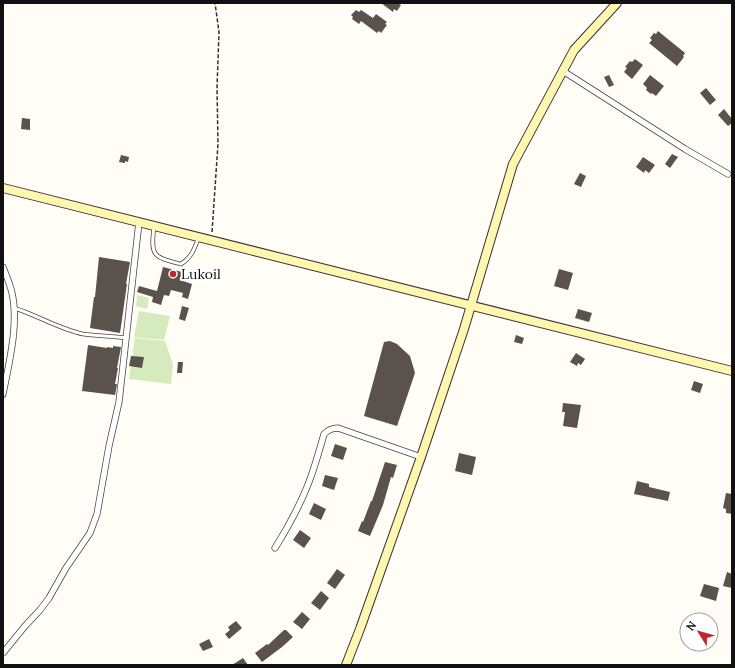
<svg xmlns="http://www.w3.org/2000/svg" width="735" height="668" font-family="Lora,serif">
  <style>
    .green { fill: #d5ebbd }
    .building { fill: #5a524d }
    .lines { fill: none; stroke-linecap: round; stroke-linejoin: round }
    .lane-casing { stroke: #444; stroke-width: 4.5 }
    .street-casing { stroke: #444; stroke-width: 7 }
    .secondary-casing { stroke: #333; stroke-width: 10 }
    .path { stroke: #333; stroke-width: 1.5; stroke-dasharray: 4 2; stroke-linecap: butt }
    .lane { stroke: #fff; stroke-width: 3 }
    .street { stroke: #fff; stroke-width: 5.5 }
    .secondary { stroke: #fff6b0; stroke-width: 8 }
    .poi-dot { fill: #c4262e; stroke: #fff; stroke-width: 1.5 }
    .labels { text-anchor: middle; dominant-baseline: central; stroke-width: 4; stroke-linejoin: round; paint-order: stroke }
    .poi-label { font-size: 14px; fill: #111; stroke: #fff; text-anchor: start }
  </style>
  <rect width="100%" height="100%" fill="#fffdf5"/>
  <path class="green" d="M137 295 149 298 147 309 136 306Z
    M139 311 170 316 164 340 134 337Z
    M135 338 165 341 173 364 171 384 129 379Z"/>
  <path class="building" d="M381 3H399V4L401 5 397 11 394 9 393 12Z
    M356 10 359 12 361 10 373 18 376 14 387 22 385 24 387 25 381 33 379 31 377 33 361 21 359 24 352 19 353 17 351 15Z
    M658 31 685 53 683 56 684 57 677 66 649 43 652 40 650 38 654 33 656 34Z
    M635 59 643 65 632 79 624 72 627 68 625 67 630 61 632 62Z
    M609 75 614 85 609 87 604 77Z
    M650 75 664 86 656 96 652 93 651 94 646 90 647 88 643 84Z
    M706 88 716 100 710 105 700 93Z
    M724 109 732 119V123L728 126 718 115Z
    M22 118 30 119V130L21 129Z
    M672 154 678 157 670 168 665 164Z
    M121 155 129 157 128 162 125 161V163L119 162Z
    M643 157 655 165 649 173 645 170 644 173 636 167Z
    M580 173 586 176 581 187 574 184Z
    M99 257 130 262 126 284H127L120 333 90 328 94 297H95Z
    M163 267 182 272 180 280 192 284 188 299 182 297 183 293 171 290 169 296 164 295 161 305 152 302 153 297 137 292 139 286 157 291Z
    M559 269 573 273 568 290 554 286Z
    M182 306 189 308 185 321 179 319Z
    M578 309 592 313 589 322 575 318Z
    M516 335 524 338 522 344 514 342Z
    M390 341 397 344 410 356 415 373 397 426 364 416 384 342Z
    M88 345 107 348V347L113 348V346L121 347 117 368H118L115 384H117L115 395 82 391Z
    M576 353 585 359 581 365 578 363 577 366 570 362Z
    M131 356 144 357 142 368 129 366Z
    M178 362H183L182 373H177Z
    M694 381 703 384 700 393 691 390Z
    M563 403 581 405 577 428 563 426 565 412H562Z
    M335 444 347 448 343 460 331 456Z
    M459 453 476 457 472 475 455 471Z
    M385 462 397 465 393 478 391 477 383 505 370 536 358 531 362 521 363 522 371 501H372Z
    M325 475 338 478 334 490 322 486Z
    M637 481 649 484V487L670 492 668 501 634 494Z
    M726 493 732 494V514L726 513V509L723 508Z
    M314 503 326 509 321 520 309 514Z
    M300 530 311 538 304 548 293 540Z
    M337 569 345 575 335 589 327 583Z
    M727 572 732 574V588L723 586Z
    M704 584 719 588 716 601 700 596Z
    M321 591 329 598 320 610 311 603Z
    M302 612 310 619 302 629 293 622Z
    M236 621 242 628 229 639 225 634 230 630 228 627Z
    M284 630H286L293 637 282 647 262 662 255 653 267 644 268 645Z
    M209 639 213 647 203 651 199 644Z
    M243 658 248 665H232Z"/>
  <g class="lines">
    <defs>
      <path id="lane" d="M154 227C150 257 154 257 181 264 191 258 194 250 198 239
        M14 308C37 315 59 329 83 334 97 336 112 336 126 338"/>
      <path id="street" d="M563 71 685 149 728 174
        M3 267C6 275 10 284 12 293 19 324 9 363 3 394
        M275 548C287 529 298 509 307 487 314 470 319 452 324 434 328 430 332 428 338 428L421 457
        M3 653 25 626 40 610 49 598 66 568 90 533 97 514 109 446 119 402 139 222"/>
      <path id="secondary" d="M3 188 732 371
        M346 665 360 629 421 457 464 329 513 164 574 50 617 3"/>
    </defs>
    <use href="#lane" class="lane-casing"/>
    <use href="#street" class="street-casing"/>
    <use href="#secondary" class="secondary-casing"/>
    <path class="path" d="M212 232 218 144 217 88 219 32 215 3"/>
    <use href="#lane" class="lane"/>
    <use href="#street" class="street"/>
    <use href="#secondary" class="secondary"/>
  </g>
  <circle class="poi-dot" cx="173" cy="274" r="4"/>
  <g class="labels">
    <g class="poi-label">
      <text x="181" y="274">Lukoil</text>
    </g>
  </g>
  <rect width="735" height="668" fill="none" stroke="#111111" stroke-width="8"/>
  <g transform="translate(699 632) rotate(307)"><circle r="19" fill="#ffffff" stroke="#a0a0a0"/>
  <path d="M0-3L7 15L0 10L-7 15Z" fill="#c4262e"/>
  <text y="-6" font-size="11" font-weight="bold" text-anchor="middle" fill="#111111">N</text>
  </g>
</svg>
